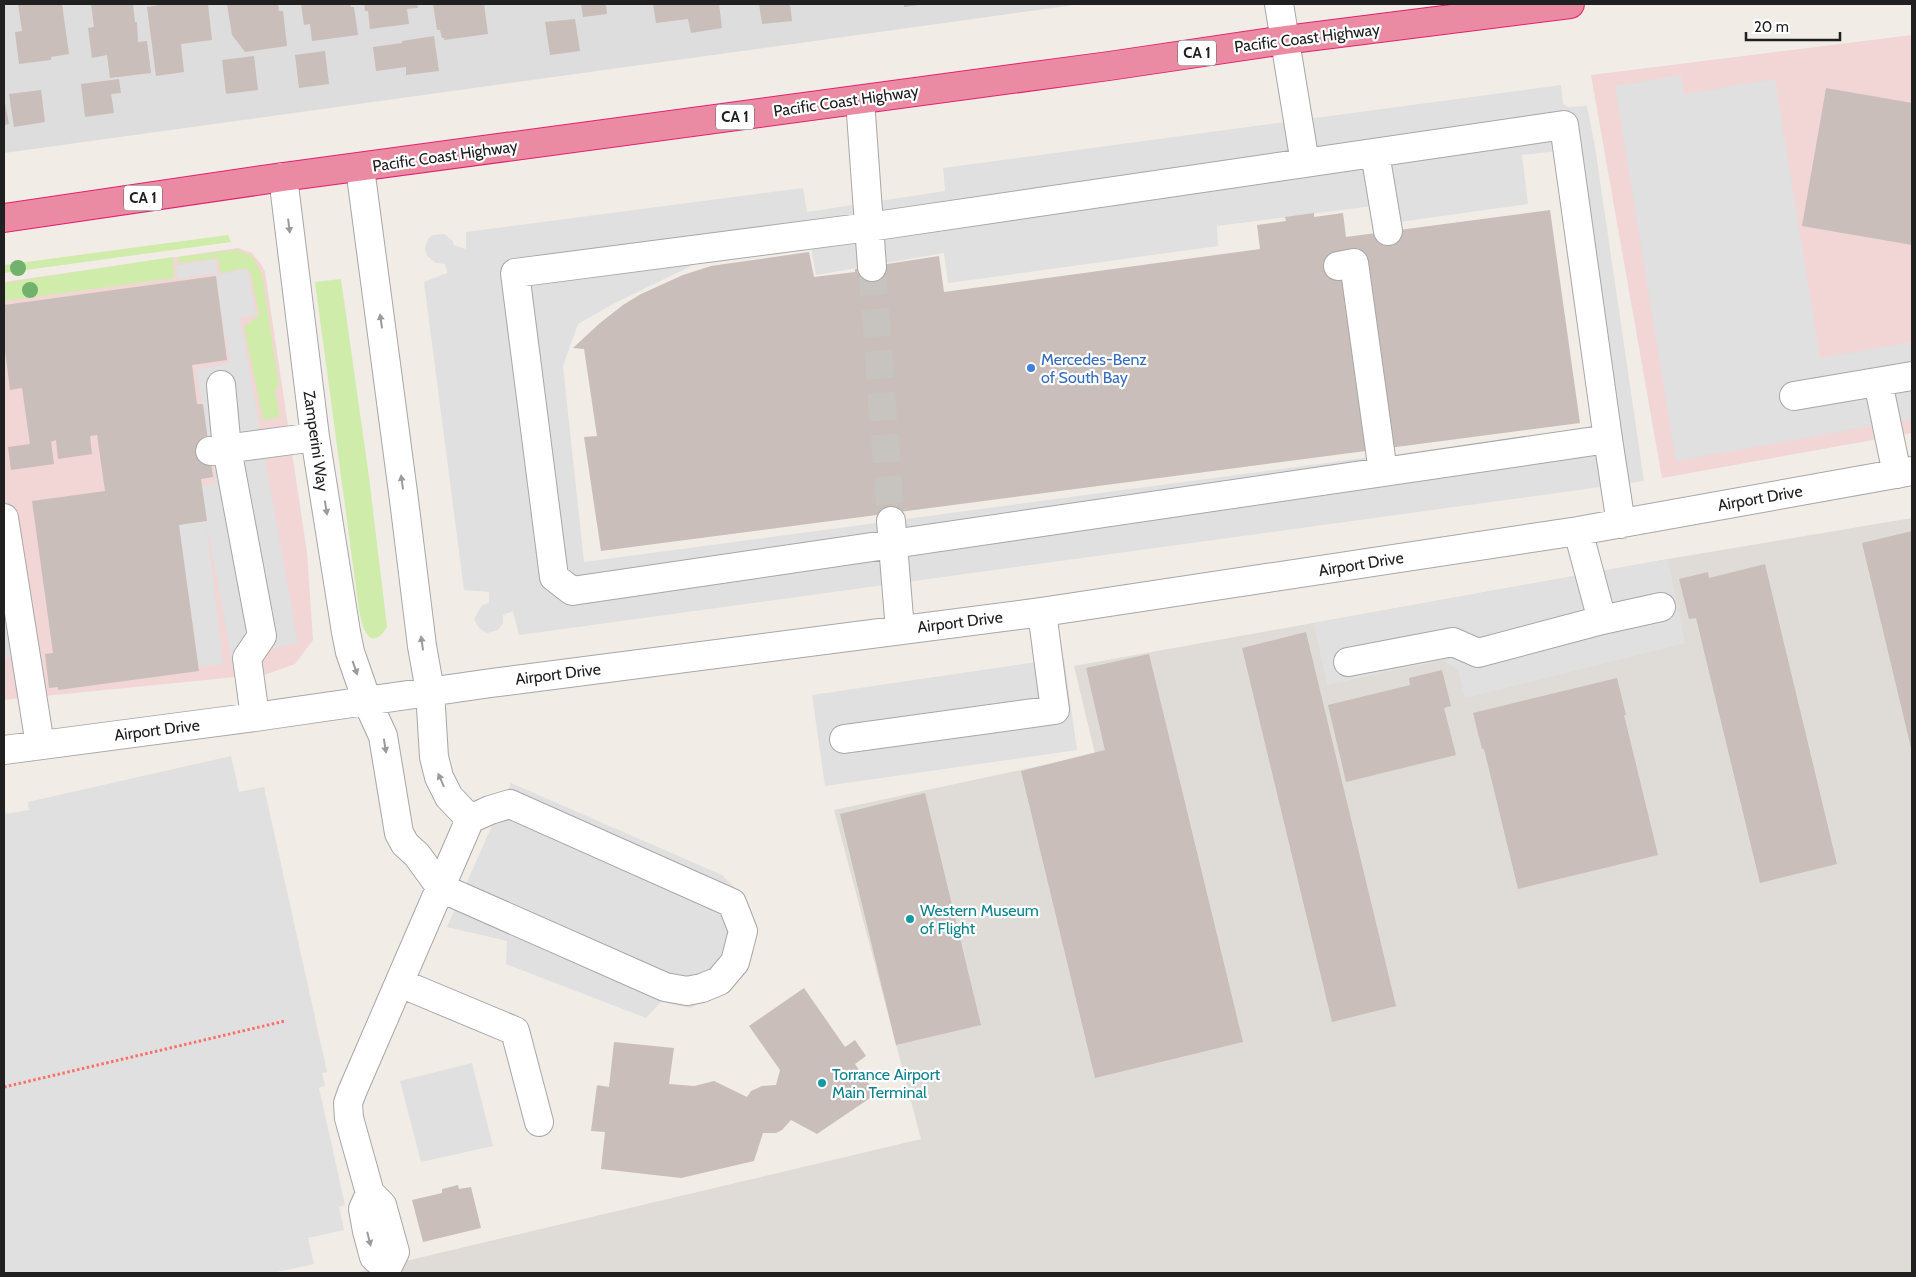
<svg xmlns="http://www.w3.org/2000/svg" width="1916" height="1277" font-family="Cabin,sans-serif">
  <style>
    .residential { fill: #dedddd }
    .commercial { fill: #f2d5d5 }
    .airport { fill: #dfdcd7 }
    .grass { fill: #cfecaa }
    .parking { fill: #e0e0e0; fill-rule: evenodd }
    .building { fill: #c9beb9 }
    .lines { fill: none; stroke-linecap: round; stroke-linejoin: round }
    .minor-tunnel { stroke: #c7c3be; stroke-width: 28; stroke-dasharray: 28 14; stroke-linecap: butt }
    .minor-casing { stroke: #a7a7a7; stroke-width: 30 }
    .highway-casing { stroke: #e1216f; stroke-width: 30 }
    .path { stroke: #fe6f69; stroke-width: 3; stroke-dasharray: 2.5 2.5; stroke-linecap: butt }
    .minor { stroke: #fff; stroke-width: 28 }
    .highway { stroke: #ea8ba3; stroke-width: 28 }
    .tree { fill: #71b26d }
    .oneway { fill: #9b9b9b }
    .shop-dot { fill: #3f7fe0; stroke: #fff; stroke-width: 2 }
    .culture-dot { fill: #0f9aa8; stroke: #fff; stroke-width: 2 }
    .labels { text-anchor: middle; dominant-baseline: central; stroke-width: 4.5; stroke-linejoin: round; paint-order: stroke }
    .shield { fill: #fff; stroke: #636363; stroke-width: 1 }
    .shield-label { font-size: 15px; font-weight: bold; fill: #202020 }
    .street-label { font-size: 16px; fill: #202020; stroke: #fff }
    .shop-label { font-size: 16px; fill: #366cbe; stroke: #fff; text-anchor: start }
    .culture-label { font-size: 16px; fill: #0d838f; stroke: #fff; text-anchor: start }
  </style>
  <rect width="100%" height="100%" fill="#f1ece6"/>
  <path class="residential" d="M4 4H1082L4 153Z"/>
  <path class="commercial" d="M1912 35V433L1662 478 1591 75Z
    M238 248 252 253 261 264 265 272 307 553 313 640 295 664 267 674 4 700V282Z"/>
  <path class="airport" d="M1912 518V1273H355L921 1139 834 810 1095 754 1074 666 1668 559Z"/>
  <path class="grass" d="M228 235 231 242 4 273V265Z
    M237 250 252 256 262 274 279 385 275 391 280 417 263 420 244 327 259 315 251 275 247 268 221 273 218 258 178 263V257Z
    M173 257 174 278 4 301V283Z
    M341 279 369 477 387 627C370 654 362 627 359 610L315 282Z"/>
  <path class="parking" d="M1681 75 1684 94 1775 79 1820 358 1912 342V419L1676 461 1615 86Z
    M1561 85 1563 104 1568 107 1587 106 1595 147 1644 481 519 635 513 611 503 615V623L498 630 487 633 479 628 474 619 482 605 489 603V592L464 590 424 282 447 273 445 264 436 263 427 256 425 250 426 245 428 239 433 235 444 234 452 240 454 245 466 249V232L803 188 807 212 945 191 943 168ZM1567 150 1608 439 1395 470 1393 454 584 562 563 366 578 324 613 304 699 262 811 247 816 275 944 253 948 283 1218 246 1217 226 1396 203 1399 222 1528 204 1522 155Z
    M215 259 218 275 247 269 256 315 240 318 298 643 262 650 263 661 233 666 206 519 223 664 58 685 202 486 216 483 196 370 230 363 214 273 178 279 176 266Z
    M1668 559 1685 643 1465 698 1458 671 1444 660 1327 685 1314 623Z
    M4 602 13 657 4 659Z
    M1064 658 1077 750 825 786 812 695Z
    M231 756 239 792 264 787 327 1072 322 1073 325 1086 319 1088 345 1205 339 1207 344 1230 308 1238 314 1264 272 1273H4V814L29 810 28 802Z
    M511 783 722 875 733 886 749 912 755 940 748 971 717 996 690 1008 661 1002 646 1018 506 964 507 941 447 927Z
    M472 1063 493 1146 421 1162 400 1081Z"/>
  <path class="building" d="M18 4H62L69 54 51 57V60L19 64 15 32 22 31Z
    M91 4H133L135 22H137L138 42 147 41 151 73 110 78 107 55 92 58 88 28 94 27Z
    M165 4H208L212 40 181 44 184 72 156 76 147 7Z
    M227 4H278L279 11H283L287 46 245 52 232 35Z
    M301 4H350L351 7H354L358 35 312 41 310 24 304 25Z
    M364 4H417L418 8 407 9 409 24 370 29 368 11H365Z
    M433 4H484L488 34 444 40 445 38H442L440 30H437Z
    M581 4H606L607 14 583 17Z
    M653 4H719L722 28 691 33 688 19 656 23Z
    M759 4H790L792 21 762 24Z
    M904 4H918V5L904 7Z
    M575 19 580 51 550 55 545 22Z
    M434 36 439 71 406 75V67L376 71 373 47 402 43V41Z
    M325 51 329 84 299 88 295 55Z
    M254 56 258 90 226 94 222 60Z
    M119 79 121 93 111 94 114 113 85 117 81 84Z
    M1826 88 1912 103V245L1802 226Z
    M41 90 45 122 14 127 9 94Z
    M4 97 9 124 4 125Z
    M1550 210 1580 423 601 551 584 437 597 436 584 349 573 348 600 323 623 305 641 294 683 275 711 266 809 252 814 277 855 272V269L939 256 944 292 1260 249 1257 225 1286 221 1285 217 1314 213V217L1343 213 1346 237Z
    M216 276 227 360 192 365 197 404H203L213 477 201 479 207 521 179 525 199 671 58 690V687L49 688 45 654 53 653 32 501 105 491 97 435 90 436 92 454 58 459 56 440 51 442 54 464 11 470 8 447 30 444 22 388 10 390 4 342V305Z
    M1912 531V752L1862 543Z
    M1765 564 1837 864 1760 883 1696 618 1689 619 1679 579 1708 572 1709 578Z
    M1306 632 1396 1006 1332 1022 1242 648Z
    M1149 654 1243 1042 1095 1078 1021 771 1105 750 1086 668Z
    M1442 670 1451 706 1444 708 1456 755 1346 782 1328 705 1410 685 1409 678Z
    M1617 678 1626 715H1624L1658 855 1518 889 1484 749H1482L1473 713Z
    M925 793 981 1025 896 1045 840 814Z
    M804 988 845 1047 855 1040 866 1056 855 1064 876 1094 817 1134 791 1120 782 1130 776 1133H763L754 1161 681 1178 601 1169 605 1132 591 1131 597 1085 609 1087 614 1042 674 1048 669 1084 694 1086 714 1081 747 1097 751 1091 762 1086 776 1085 780 1070 749 1026Z
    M458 1185 459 1189 471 1187 481 1228 423 1242 412 1200 442 1193V1189Z"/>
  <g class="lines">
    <path class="minor-tunnel" d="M872 267 891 521"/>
    <defs>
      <path id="minor" d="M1279 4 1305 163
        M860 100 872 267
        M1564 125 1608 439 572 591 554 577 515 273 869 227Z
        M1375 153 1388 231
        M360 168 404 500 422 646 430 691 434 757 439 777 449 797 470 819
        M283 177 315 437 346 632 350 652 367 701 383 736 399 833 405 844 417 855 441 888 665 987 687 991 702 988 719 981 735 962 743 931 732 903 510 804 490 810 470 819 352 1092 348 1103 349 1118 354 1136 370 1193 382 1205 395 1252 387 1268 374 1257 367 1231 363 1209 370 1193
        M1338 266 1354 263 1383 472
        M1878 382 1897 474
        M221 385 227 449 262 636 247 658 255 717
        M1794 396 1912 376
        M1608 439 1621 524
        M210 451 315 437
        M4 518 40 745
        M891 521 900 630
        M1602 620 1661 607
        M1348 662 1453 642 1478 653 1602 620 1578 531
        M844 739 1055 710 1042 612
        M4 750 255 717 491 683 1042 612 1578 531 1912 471
        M400 983 515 1031 539 1122"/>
      <path id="highway" d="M4 218 283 177 1109 66 1285 40 1570 4"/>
    </defs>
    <use href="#minor" class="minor-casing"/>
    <use href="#highway" class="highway-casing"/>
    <path class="path" d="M4 1087 285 1021"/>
    <use href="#minor" class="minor"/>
    <use href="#highway" class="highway"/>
  </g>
  <g class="tree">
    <circle cx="18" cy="268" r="8"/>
    <circle cx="30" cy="290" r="8"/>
  </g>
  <defs><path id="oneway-solid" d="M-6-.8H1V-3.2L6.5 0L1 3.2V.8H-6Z" transform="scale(1.25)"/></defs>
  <g class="oneway">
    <use href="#oneway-solid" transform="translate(289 226) rotate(83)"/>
    <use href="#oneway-solid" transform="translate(381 321) rotate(-98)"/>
    <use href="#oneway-solid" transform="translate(402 482) rotate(-98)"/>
    <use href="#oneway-solid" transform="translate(326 508) rotate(81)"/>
    <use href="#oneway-solid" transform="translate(422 643) rotate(-98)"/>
    <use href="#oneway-solid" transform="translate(355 668) rotate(71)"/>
    <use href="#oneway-solid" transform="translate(385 746) rotate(81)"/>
    <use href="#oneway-solid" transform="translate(441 780) rotate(-114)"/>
    <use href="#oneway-solid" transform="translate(369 1239) rotate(76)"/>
  </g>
  <circle class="shop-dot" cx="1031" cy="368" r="5"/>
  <g class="culture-dot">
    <circle cx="910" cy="919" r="5"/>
    <circle cx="822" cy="1083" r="5"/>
  </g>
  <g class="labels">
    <g class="shield">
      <rect x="1178" y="40.5" width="38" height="25" rx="4"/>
      <rect x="716" y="104.5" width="38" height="25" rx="4"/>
      <rect x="124" y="185.5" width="38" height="25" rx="4"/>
    </g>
    <g class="shield-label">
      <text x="1197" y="53">CA 1</text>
      <text x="735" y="117">CA 1</text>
      <text x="143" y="198">CA 1</text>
    </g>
    <g class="street-label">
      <text transform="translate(1307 38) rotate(-7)">Pacific Coast Highway</text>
      <text transform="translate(846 101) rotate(-8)">Pacific Coast Highway</text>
      <text transform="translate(445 156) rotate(-8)">Pacific Coast Highway</text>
      <text transform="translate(316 441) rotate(82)">Zamperini Way</text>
      <text transform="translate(1760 498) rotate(-10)">Airport Drive</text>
      <text transform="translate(1361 564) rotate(-9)">Airport Drive</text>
      <text transform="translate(960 622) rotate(-7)">Airport Drive</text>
      <text transform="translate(558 674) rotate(-7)">Airport Drive</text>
      <text transform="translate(157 730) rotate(-7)">Airport Drive</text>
    </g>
    <g class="shop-label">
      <text x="1041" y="359">Mercedes-Benz<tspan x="1041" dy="18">of South Bay</tspan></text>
    </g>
    <g class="culture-label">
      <text x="920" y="910">Western Museum<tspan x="920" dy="18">of Flight</tspan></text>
      <text x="832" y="1074">Torrance Airport<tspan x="832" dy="18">Main Terminal</tspan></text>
    </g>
  </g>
  <rect width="1916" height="1277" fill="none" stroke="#202020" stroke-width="10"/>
  <path d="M1746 32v8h94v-8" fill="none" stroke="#202020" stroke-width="2.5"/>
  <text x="1754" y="32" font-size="15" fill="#202020" stroke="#ffffff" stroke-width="4" paint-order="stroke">20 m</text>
</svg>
